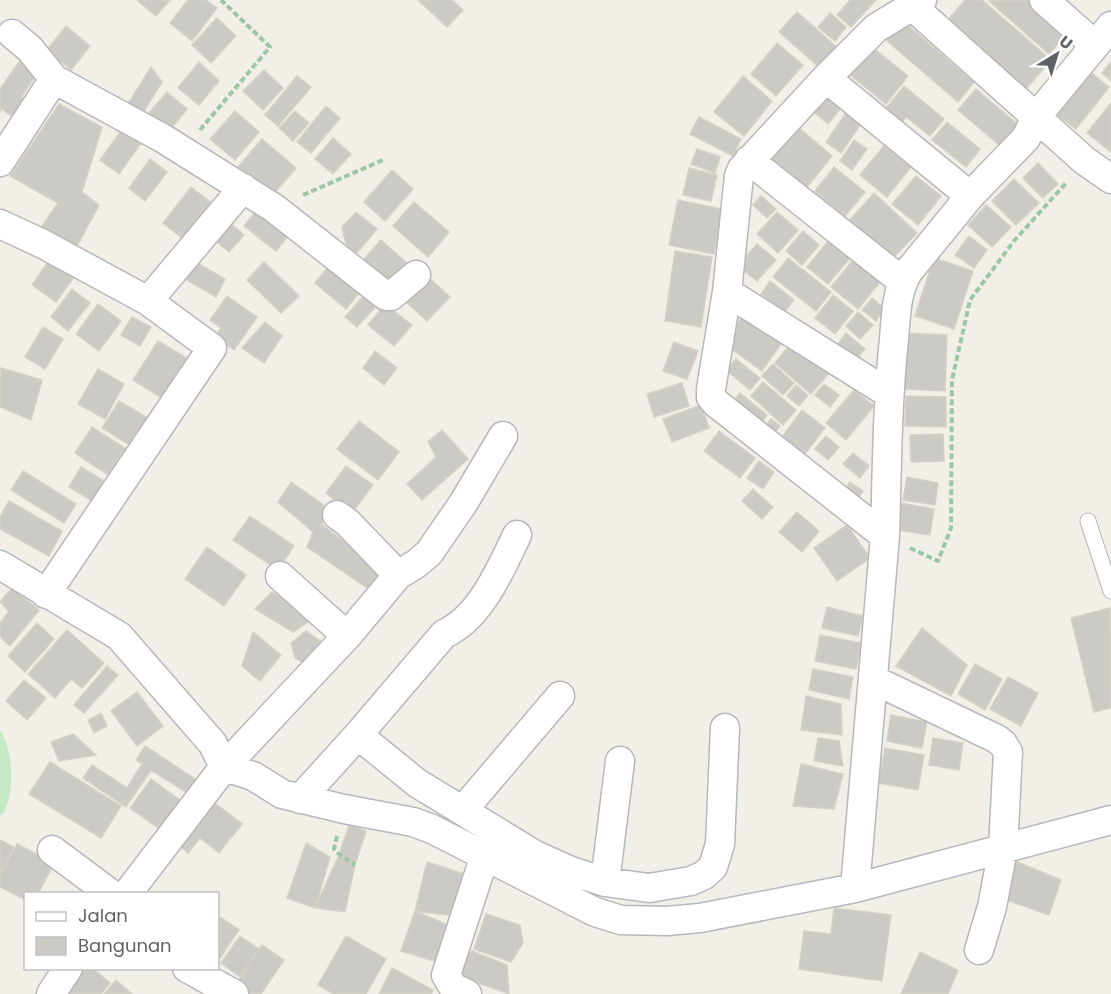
<svg xmlns="http://www.w3.org/2000/svg" width="1111" height="994" font-family="Poppins,sans-serif">
  <style>
    .green { fill: #c5e8c5 }
    .building { fill: #cccac5; stroke: #d6d1c6; stroke-width: 1.5 }
    .lines { fill: none; stroke-linecap: round; stroke-linejoin: round }
    .lane-casing { stroke: #b5b8bc; stroke-width: 17 }
    .street-casing { stroke: #b5b8bc; stroke-width: 31 }
    .path { stroke: #9cc7a9; stroke-width: 4; stroke-dasharray: 6 3; stroke-linecap: butt }
    .lane { stroke: #fff; stroke-width: 15 }
    .street { stroke: #fff; stroke-width: 28 }
  </style>
  <rect width="100%" height="100%" fill="#f1efe8"/>
  <path class="green" d="M0 730C14 752 15 792 3 814L0 815Z"/>
  <path class="building" d="M137 0H170L156 16Z
    M188 0H206L217 8 192 41 170 23Z
    M418 0H452L463 10 447 27Z
    M850 0H876L851 27 837 15Z
    M965 0H982L1051 60 1026 89 948 20Z
    M1037 0 1071 29 1049 54 989 1Z
    M797 12 837 47 819 67 779 32Z
    M830 13 846 27 835 41 818 27Z
    M217 18 236 36 211 63 192 45Z
    M903 21 974 82 958 102 886 40Z
    M66 26 90 46 71 70 47 50Z
    M777 43 803 65 776 96 751 74Z
    M871 46 908 76 886 104 849 74Z
    M21 59 39 71 21 97 33 99 18 121 2 109 0 112V89Z
    M199 62 219 81 199 105 178 88Z
    M1111 62V81L1102 73Z
    M151 67 162 82 141 116 126 107Z
    M1084 67 1109 87 1076 129 1051 110Z
    M264 70 283 88 263 110 243 91Z
    M297 76 311 87 278 126 265 115Z
    M743 76 772 101 744 136 714 112Z
    M904 86 944 119 930 136 906 117 897 130 880 116Z
    M976 89 1023 129 1005 150 958 110Z
    M167 92 187 109 166 135 145 118Z
    M821 92 840 109 828 124 808 107Z
    M1111 103V152L1087 133Z
    M59 104 102 127 82 192 99 205 76 248 40 229 58 203 10 176Z
    M326 106 340 118 311 153 297 142Z
    M235 111 259 132 235 160 210 139Z
    M295 111 309 123 293 141 279 128Z
    M846 113 861 124 841 153 826 142Z
    M699 117 741 139 733 156 690 134Z
    M947 122 980 149 966 167 932 140Z
    M798 127 832 156 807 187 771 159Z
    M123 128 142 142 119 174 100 160Z
    M333 138 351 154 333 174 315 159Z
    M262 139 296 168 272 196 238 167Z
    M854 140 867 149 852 170 840 161Z
    M884 146 911 167 887 197 860 175Z
    M697 149 720 157 715 173 691 164Z
    M150 159 167 172 145 201 129 188Z
    M1038 163 1058 184 1043 198 1023 178Z
    M834 167 865 192 845 216 815 191Z
    M689 168 717 175 711 201 683 195Z
    M392 170 413 189 385 221 364 202Z
    M916 176 941 196 918 225 892 204Z
    M1014 179 1039 203 1016 225 992 201Z
    M191 187 214 205 186 241 163 223Z
    M874 193 917 233 890 261 848 222Z
    M761 196 776 209 767 218 753 205Z
    M678 200 722 209 714 254 669 245Z
    M414 202 449 232 428 257 393 226Z
    M986 205 1011 227 992 247 968 225Z
    M256 211 288 236 276 251 244 226Z
    M356 212 377 229 356 254 346 244 342 227Z
    M777 212 798 230 778 253 757 234Z
    M227 220 244 235 229 252 212 238Z
    M803 231 819 245 802 265 786 251Z
    M969 236 987 250 974 268 955 255Z
    M381 240 409 265 390 286 362 261Z
    M829 240 851 257 828 284 807 267Z
    M757 244 776 260 757 281 738 266Z
    M675 251 712 257 701 327 665 321Z
    M788 258 831 292 816 311 773 277Z
    M934 258 973 271 954 329 915 316Z
    M50 259 74 277 56 302 32 285Z
    M853 260 880 282 858 309 831 287Z
    M194 261 225 279 216 297 185 279Z
    M264 262 299 296 281 313 247 280Z
    M328 267 359 293 346 309 315 283Z
    M424 273 450 297 427 321 402 298Z
    M770 281 794 300 784 312 761 294Z
    M72 289 90 303 68 331 51 317Z
    M368 291 380 302 357 327 345 317Z
    M833 295 853 311 835 334 815 318Z
    M227 296 257 317 234 350 215 337 221 328 210 320Z
    M872 298 885 309 876 321 862 310Z
    M98 304 121 321 99 351 76 334Z
    M385 304 412 325 394 346 368 325Z
    M858 312 873 325 860 339 846 326Z
    M132 317 151 327 140 346 121 335Z
    M742 317 781 344 762 371 723 343Z
    M265 322 282 336 264 363 242 348Z
    M43 327 63 339 45 369 25 357Z
    M846 333 865 349 853 363 835 348Z
    M906 333 947 335 945 391 904 389Z
    M158 341 193 362 168 402 133 380Z
    M793 341 830 372 811 394 775 363Z
    M674 342 698 351 687 379 663 371Z
    M375 351 397 368 384 385 363 368Z
    M736 359 760 378 750 390 726 370Z
    M773 364 794 383 783 395 762 376Z
    M1 368 42 380 31 420 0 407Z
    M98 369 124 384 105 419 78 404Z
    M763 382 796 410 783 425 751 396Z
    M682 383 689 406 654 417 647 394Z
    M824 384 839 395 830 407 815 395Z
    M796 385 808 395 799 406 787 396Z
    M854 390 874 406 846 440 826 423Z
    M740 393 767 415 757 428 729 406Z
    M906 396 946 397V427L905 426Z
    M119 401 153 421 136 449 102 428Z
    M701 405 709 428 672 442 663 419Z
    M802 410 825 428 799 462 776 445Z
    M771 419 780 426 770 439 761 432Z
    M359 421 399 452 378 480 337 449Z
    M92 427 125 448 108 475 75 453Z
    M442 430 468 459 422 500 407 484 436 457 428 442Z
    M719 431 755 458 740 478 704 451Z
    M943 434 944 461 911 462 910 435Z
    M826 436 839 447 828 460 815 449Z
    M853 453 869 466 860 478 843 464Z
    M759 461 774 472 763 489 747 478Z
    M346 466 373 485 352 513 326 493Z
    M81 467 109 484 97 504 69 487Z
    M23 471 76 504 64 523 11 490Z
    M907 477 938 483 935 505 903 500Z
    M291 482 324 505 322 525 383 570 373 592 307 547 313 532 278 502Z
    M850 482 863 491 855 503 842 493Z
    M753 489 773 507 762 519 742 501Z
    M9 501 62 531 49 556 0 529V517Z
    M901 503 934 509 930 535 897 530Z
    M797 512 819 531 802 552 779 532Z
    M250 516 294 546 278 570 233 540Z
    M847 525 870 558 837 581 814 548Z
    M207 547 246 575 224 606 185 579Z
    M12 588 39 610 10 646 0 637V623L9 611 0 602Z
    M272 592 317 616 293 632 255 609Z
    M827 607 863 616 858 636 822 628Z
    M1110 608 1111 708 1094 712 1071 618Z
    M37 623 54 639 25 672 8 656Z
    M922 628 967 665 951 696 896 666Z
    M67 630 104 663 82 688 71 679 55 698 28 674Z
    M306 631 326 645 311 668 295 658 291 643Z
    M253 632 281 655 260 681 242 666Z
    M820 635 861 643 856 669 815 661Z
    M975 664 1002 679 985 710 958 694Z
    M107 666 118 675 84 713 74 705Z
    M813 669 853 677 849 699 809 690Z
    M1008 677 1038 693 1021 726 990 709Z
    M24 680 46 698 27 720 6 701Z
    M137 692 163 726 137 746 111 711Z
    M806 696 841 704 842 735 801 730Z
    M101 713 107 726 94 733 88 720Z
    M891 715 927 722 922 748 887 741Z
    M73 734 96 755 59 761 51 742Z
    M818 738 839 741 843 766 814 761Z
    M933 738 963 743 959 770 929 765Z
    M145 746 201 783 192 796 151 770 126 807 83 778 92 765 127 788 142 764 136 760Z
    M885 748 924 755 918 790 878 783Z
    M50 762 121 806 101 838 29 794Z
    M801 764 843 774 834 809 793 806Z
    M151 779 184 803 164 832 130 808Z
    M207 797 242 824 219 853 200 838 188 853 173 841Z
    M349 825 366 831 355 865 339 855Z
    M0 840 14 847 0 875Z
    M306 843 330 857 315 908 287 898Z
    M17 844 54 863 38 894H26V900L0 887V875Z
    M339 855 355 865 345 912 315 908Z
    M1015 861 1061 880 1049 915 1004 899Z
    M427 862 468 875 455 916 415 911Z
    M834 908 891 915 882 981 799 969 804 931 831 934Z
    M415 911 448 925 441 963 401 951Z
    M486 914 520 925 523 943 511 962 474 949Z
    M219 916 239 930 218 961V918Z
    M240 936 259 949 240 977 221 963Z
    M346 936 386 959 366 994H334L318 985Z
    M262 945 284 960 261 994H248L235 985Z
    M472 951 507 965 509 994 453 974Z
    M920 952 958 970 948 994H901Z
    M79 968H92L110 983 101 994H58Z
    M392 968 433 990 431 994H379Z
    M116 980 132 994H104Z"/>
  <g class="lines">
    <defs>
      <path id="lane" d="M1088 521 1111 591"/>
      <path id="street" d="M1044 0 1095 45
        M911 5 1085 161 1111 179
        M12 34 30 49 54 79
        M826 78 970 196
        M749 160 902 281
        M0 162 54 79 164 139 274 208 386 296H391L416 275
        M0 224 43 244 148 301 212 348 46 594
        M727 292 888 393
        M148 301 243 188
        M337 515 348 523 398 575
        M885 536C887 470 887 405 894 339 896 316 896 292 908 272L970 196 1026 138 1036 117 1111 26
        M0 565 119 636 213 744 224 767 253 776 282 794 344 809 413 822 432 829 595 912 621 920 667 921 700 918 855 888 1111 820
        M280 576 347 636
        M874 680 997 739 1003 744 1008 752 1003 849 992 907 979 950
        M358 735 417 783 535 855 571 871 605 882 649 888 691 881 704 875 713 867 720 844 725 728
        M300 799 358 735 444 634C481 617 500 570 517 535
        M463 810 560 696
        M52 850 111 894
        M605 882 620 761
        M855 888 885 536 716 403 711 397V389L727 292 739 176 742 169 826 78 876 28 922 0
        M127 894 224 767 347 636 398 575 416 564 429 553 464 502 503 436
        M187 968 234 994
        M51 994 68 968
        M467 994 453 987 446 975 485 855"/>
    </defs>
    <use href="#lane" class="lane-casing"/>
    <use href="#street" class="street-casing"/>
    <path class="path" d="M200 130 270 47 221 0
      M303 195 383 160
      M910 548 938 561 951 528 952 380 970 300 1014 241 1067 182
      M337 836 334 849 336 852 355 865"/>
    <use href="#lane" class="lane"/>
    <use href="#street" class="street"/>
  </g>
  <rect x="24" y="892" width="195" height="78" fill="#ffffff" stroke="#bfc1c3" stroke-width="1.5"/>
  <rect x="36" y="912" width="30" height="9" fill="#ffffff" stroke="#bfc1c3" stroke-width="1.5"/>
  <text x="78" y="922" font-size="18" fill="#5f6368">Jalan</text>
  <rect x="36" y="937" width="30" height="18" fill="#cccac5" stroke="#bfc1c3" stroke-width="1.5"/>
  <text x="78" y="952" font-size="18" fill="#5f6368">Bangunan</text>
  <g transform="translate(1057 54) rotate(38)" stroke="#ffffff" stroke-width="4.5" paint-order="stroke">
  <path d="M0-4.5L10 22L0 15L-10 22Z" fill="#5f6368"/>
  <text y="-9" font-size="16" font-weight="bold" text-anchor="middle" fill="#5f6368">U</text>
  </g>
</svg>
